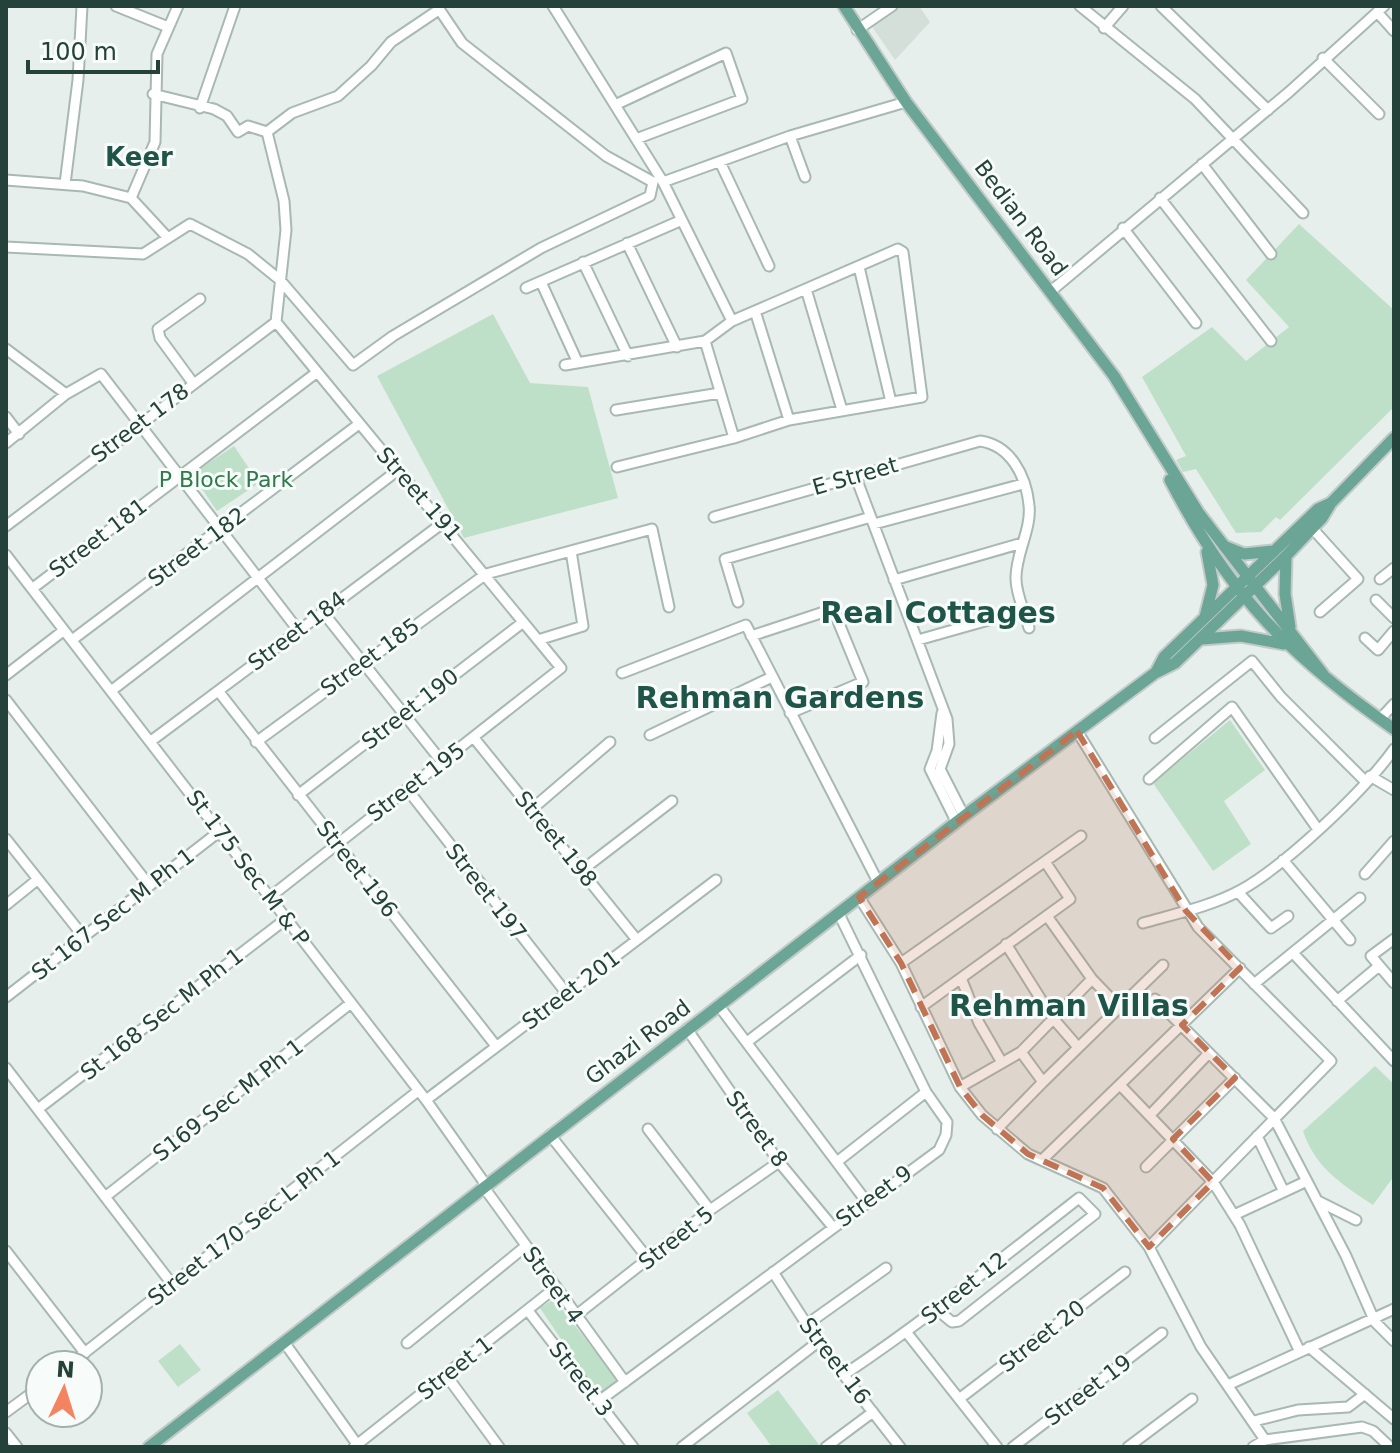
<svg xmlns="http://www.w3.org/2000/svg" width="1400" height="1453" font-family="'DejaVu Sans',sans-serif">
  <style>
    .built { fill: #d4dfda }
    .green { fill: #bfe0c8 }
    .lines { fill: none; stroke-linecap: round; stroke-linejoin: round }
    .minor-casing { stroke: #a8b8b2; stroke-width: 13 }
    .major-casing { stroke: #c2cac8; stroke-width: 15 }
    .minor { stroke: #fff; stroke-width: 9 }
    .major { stroke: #6aa596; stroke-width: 11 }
    .marked { fill: #c07456; fill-opacity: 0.2; stroke: #c07456; stroke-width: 6; stroke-dasharray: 16 10; stroke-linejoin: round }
    .labels { text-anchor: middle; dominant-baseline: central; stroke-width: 6; stroke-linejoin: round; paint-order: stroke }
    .street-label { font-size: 22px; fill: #24423a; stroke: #f7fbf9 }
    .park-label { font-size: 22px; fill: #2d7a4b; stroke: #f7fbf9 }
    .quarter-label { font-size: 26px; font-weight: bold; fill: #1f5548; stroke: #f7fbf9 }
    .district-label { font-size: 30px; font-weight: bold; fill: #1f5548; stroke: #f7fbf9 }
  </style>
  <rect width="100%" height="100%" fill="#e6efeb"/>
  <path class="built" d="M899 6H919L930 22 895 60 871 25Z"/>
  <path class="green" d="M1299 224 1394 310V407L1280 520 1276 517 1261 532 1236 533 1196 469 1183 472 1176 460 1186 456 1142 377 1212 327 1246 361 1289 327 1246 280Z
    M493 314 530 383 588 387 618 498 464 538 377 376Z
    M234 446 259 483 217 511 192 474Z
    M1230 720 1265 770 1224 801 1251 844 1213 871 1153 783Z
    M1375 1066 1394 1084V1176L1373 1205C1343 1185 1315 1168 1303 1131Z
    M554 1299 620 1383 598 1394 540 1308Z
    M180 1344 201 1370 178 1387 158 1361Z
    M778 1390 820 1446 819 1447H772L747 1413Z"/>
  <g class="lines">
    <defs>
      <path id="minor" d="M116 6 168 27
        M553 6 663 182 732 321
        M1080 6 1195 99 1303 213
        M1161 6 1268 110
        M1377 12 1394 31
        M1104 28 1123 6
        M857 30 892 6
        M1323 58 1379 114
        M153 94 214 109 227 116 238 132 248 126 267 132
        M615 105 726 53 742 99 636 139
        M200 108 235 6
        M267 132 292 113 338 96 371 66 391 42 437 11
        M267 132 284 201 286 230 276 322
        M790 136 805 177
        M720 162 769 266
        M1202 164 1271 254
        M6 180 83 186 131 198 168 238
        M663 182 790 136 906 102
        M65 184 78 80 82 6
        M131 198 155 142 157 54 178 6
        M1160 198 1271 341
        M1123 228 1196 323
        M627 243 677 347
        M6 247 143 254 190 224 248 254 280 280 353 365 393 336 541 248 650 196 653 182 606 156 462 43 437 6
        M583 262 628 356
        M859 267 891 402
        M541 282 577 361
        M526 288 682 220
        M806 289 842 410
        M1051 291 1289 92 1384 6
        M755 311 789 420
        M705 341 734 438
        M6 349 66 394
        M565 365 705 341 732 321 898 249 903 252 922 397 789 420 734 438 617 467
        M193 383 160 338 158 329 200 299
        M616 410 720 393
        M6 417 19 434
        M6 443 66 394 101 374 298 630
        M855 475 947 719 949 744 940 769 964 816
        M714 517 980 441C1010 445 1026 475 1029 505 1032 529 1015 555 1016 579 1016 595 1025 612 1029 628
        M874 524 1023 484
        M6 526 276 322
        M1312 528 1358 579 1320 612
        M6 555 426 1100 486 1185
        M1380 579 1394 568
        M894 580 1022 543
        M33 588 316 373
        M1376 600 1394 618
        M738 602 725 559 871 517
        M322 611 442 762
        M751 636 833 609 863 682 790 713
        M1365 638 1378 650 1394 631
        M72 640 359 424
        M538 640 583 626 571 551
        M918 640 1024 610
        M622 673 746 625 878 882
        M6 675 63 631
        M111 691 398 470
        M219 692 496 1046
        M6 700 148 884
        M942 713 937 751 930 769 956 821
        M1380 719 1394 704
        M1077 731 1198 927 1331 1061 1149 1247
        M650 735 772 677
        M474 738 637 940
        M1155 738 1252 661 1281 697 1365 781
        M151 741 444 522
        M256 742 486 574 652 529 669 607
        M1370 776 1394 790
        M1149 779 1232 707 1317 828
        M407 789 567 994
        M298 795 522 623
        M532 809 610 742
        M6 839 83 936
        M1283 860 1350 940
        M581 871 672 801
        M1365 874 1394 841
        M1238 892 1271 928 1288 916
        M270 897 561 668 276 322
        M859 897 901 963 960 1087 982 1115 1028 1154 1103 1188 1149 1247 1201 1347 1265 1440
        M6 905 37 880
        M1047 916 1092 979 1119 1007
        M1143 923C1175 914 1212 906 1241 890 1287 864 1364 791 1394 749
        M1394 939 1371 956 1394 983
        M1006 944 1052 1017 1077 1046
        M1293 953 1394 1061
        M901 963 1081 836
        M961 978 979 1023 1001 1061
        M1254 984 1360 898
        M6 997 220 831
        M1155 999 1274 1118 1346 1256 1375 1322 1394 1341
        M1337 1001 1379 966
        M719 1006 866 1201
        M921 1007 1070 899 1046 863
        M687 1029 779 1162 832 1226
        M747 1042 861 955
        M1021 1052 1043 1082 1163 965
        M6 1068 172 1284
        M1121 1086 1213 1182 1240 1225 1300 1352
        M960 1087 1021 1052 1092 979
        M426 1100 716 880
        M38 1109 286 919
        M1150 1115 1209 1053
        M648 1129 710 1210
        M997 1129 1043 1082
        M550 1135 649 1260
        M1257 1136 1284 1192
        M1042 1160 1240 968
        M838 1161 926 1092
        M1146 1167 1235 1078
        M483 1186 625 1382
        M105 1197 351 1003
        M1318 1201 1356 1220
        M1234 1215 1307 1181
        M6 1251 85 1353
        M773 1272 818 1342 900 1447
        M529 1312 633 1447
        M574 1317 710 1210 779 1162
        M806 1325 886 1268
        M907 1333 997 1447
        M284 1342 359 1447
        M407 1343 526 1246
        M1309 1347 1394 1419
        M69 1365 418 1091
        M845 1374C926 1320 1002 1258 1079 1198L1095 1214 959 1321 952 1322 936 1309
        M446 1375 499 1447
        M1230 1384 1394 1309
        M959 1399 1125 1272
        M599 1401 939 1150 946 1135 947 1122 926 1092 839 914
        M6 1412 40 1387
        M1254 1421 1298 1410 1348 1407 1365 1394
        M6 1433 17 1447
        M354 1447 555 1288
        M682 1447 818 1342
        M826 1447 873 1412
        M1013 1447 1162 1333
        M1128 1447 1192 1399
        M1253 1447 1265 1440 1362 1427 1373 1431 1390 1447"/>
      <path id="major" d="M844 6 906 102 1114 376 1198 512 1323 674
        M1170 480C1229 594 1289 656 1394 729
        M1224 546 1244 554 1273 551
        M1286 556 1285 594 1290 627
        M1205 617 1213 585 1207 552
        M1202 639 1241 636 1284 644
        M1156 672 1164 657 1318 509 1331 503 1394 438
        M149 1447 964 816 1155 673 1175 663 1286 556 1322 518 1331 503"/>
    </defs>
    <use href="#minor" class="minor-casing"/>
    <use href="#major" class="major-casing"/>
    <use href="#minor" class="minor"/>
    <use href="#major" class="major"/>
  </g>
  <path class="marked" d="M1077 731 1186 911 1240 968 1182 1025 1235 1078 1173 1139 1213 1182 1149 1247 1103 1188 1028 1154 982 1115 960 1087 901 963 859 897Z"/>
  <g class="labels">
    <g class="street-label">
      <text transform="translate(1021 218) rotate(53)">Bedian Road</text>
      <text transform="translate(140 423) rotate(-37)">Street 178</text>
      <text transform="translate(855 476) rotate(-16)">E Street</text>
      <text transform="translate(419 494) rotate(49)">Street 191</text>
      <text transform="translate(98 538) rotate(-37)">Street 181</text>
      <text transform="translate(197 547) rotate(-37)">Street 182</text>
      <text transform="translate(297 631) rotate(-37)">Street 184</text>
      <text transform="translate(370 657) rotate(-36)">Street 185</text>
      <text transform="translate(410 709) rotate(-38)">Street 190</text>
      <text transform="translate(416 782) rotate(-37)">Street 195</text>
      <text transform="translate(556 839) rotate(51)">Street 198</text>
      <text transform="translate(248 868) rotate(53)">St 175 Sec M &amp; P</text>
      <text transform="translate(357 869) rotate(52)">Street 196</text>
      <text transform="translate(486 892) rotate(52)">Street 197</text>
      <text transform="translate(113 914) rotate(-38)">St 167 Sec M Ph 1</text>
      <text transform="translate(571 990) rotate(-37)">Street 201</text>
      <text transform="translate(162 1014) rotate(-38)">St 168 Sec M Ph 1</text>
      <text transform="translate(638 1042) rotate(-37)">Ghazi Road</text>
      <text transform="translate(228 1100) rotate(-38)">S169 Sec M Ph 1</text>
      <text transform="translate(757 1129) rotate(54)">Street 8</text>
      <text transform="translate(874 1196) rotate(-36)">Street 9</text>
      <text transform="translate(244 1228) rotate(-38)">Street 170 Sec L Ph 1</text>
      <text transform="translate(676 1238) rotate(-38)">Street 5</text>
      <text transform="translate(553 1285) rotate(55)">Street 4</text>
      <text transform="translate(964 1288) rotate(-38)">Street 12</text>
      <text transform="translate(1042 1336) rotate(-38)">Street 20</text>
      <text transform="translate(835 1361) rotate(53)">Street 16</text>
      <text transform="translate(455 1368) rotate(-38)">Street 1</text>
      <text transform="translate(581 1379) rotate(52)">Street 3</text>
      <text transform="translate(1088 1390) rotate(-37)">Street 19</text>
    </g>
    <g class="park-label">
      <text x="226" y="479">P Block Park</text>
    </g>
    <g class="quarter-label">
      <text x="139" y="157">Keer</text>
    </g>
    <g class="district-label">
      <text x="938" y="612">Real Cottages</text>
      <text x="780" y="697">Rehman Gardens</text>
      <text x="1069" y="1005">Rehman Villas</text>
    </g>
  </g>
  <rect width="1400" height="1453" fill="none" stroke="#24423a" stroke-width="16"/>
  <g transform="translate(64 1389) rotate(4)"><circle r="38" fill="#f7fbf9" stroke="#a3b1ad" stroke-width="2"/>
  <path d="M0-6L14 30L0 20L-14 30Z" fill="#f4845f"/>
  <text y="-12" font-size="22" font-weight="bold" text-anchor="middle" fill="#24423a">N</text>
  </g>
  <path d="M28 60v12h130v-12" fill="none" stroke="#24423a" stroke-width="4"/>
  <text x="40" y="60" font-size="24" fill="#24423a" stroke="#f7fbf9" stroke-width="6" paint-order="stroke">100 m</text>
</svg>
